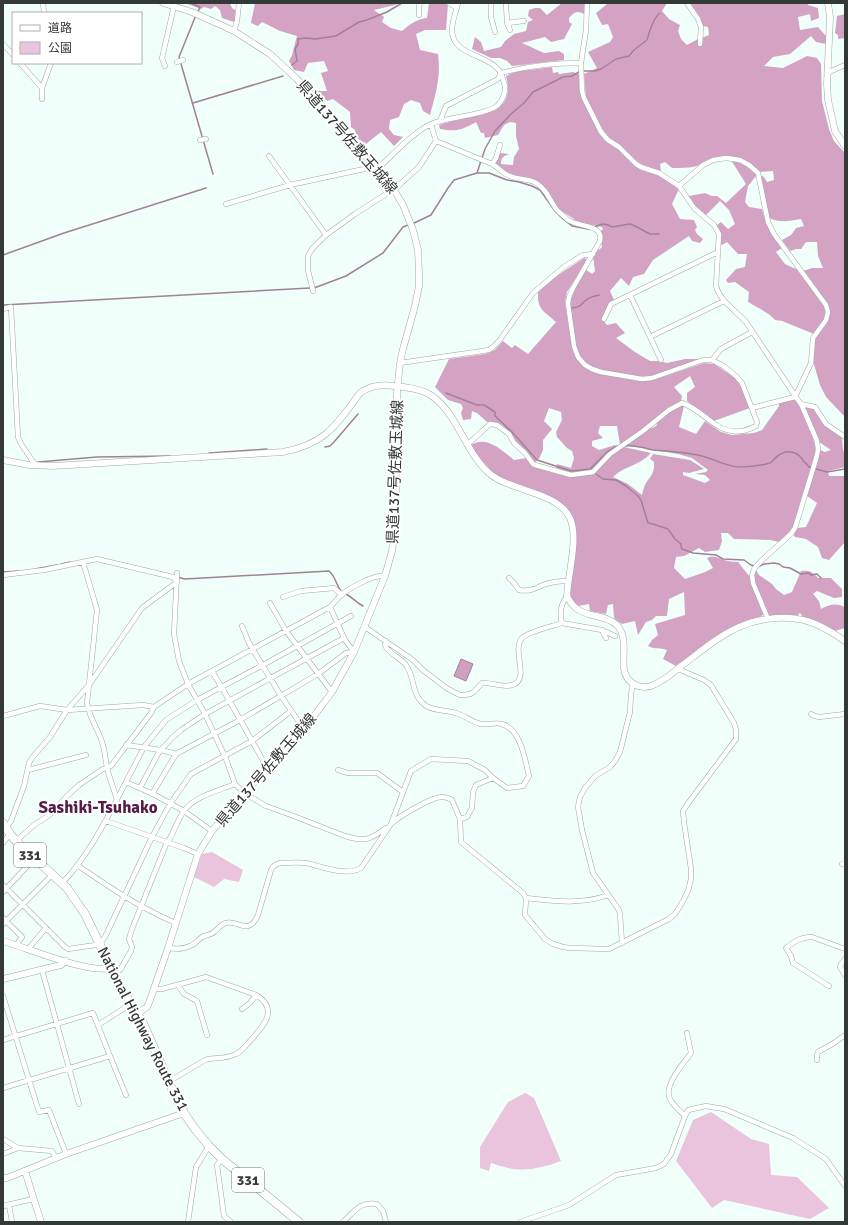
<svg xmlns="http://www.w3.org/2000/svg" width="848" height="1225" font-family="Signika,'Noto Sans JP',sans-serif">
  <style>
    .green { fill: #eac4dd }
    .forest { fill: #d4a3c4 }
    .water { fill: #d1a0c1; stroke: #a28198 }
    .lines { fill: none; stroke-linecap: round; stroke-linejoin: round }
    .stream { stroke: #a28198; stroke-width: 1.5 }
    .street-casing { stroke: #9aaaa5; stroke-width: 5.5 }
    .secondary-casing { stroke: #9aaaa5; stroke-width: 7 }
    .highway-casing { stroke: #9aaaa5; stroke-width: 9 }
    .street { stroke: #fff; stroke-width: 4.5 }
    .secondary { stroke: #fff; stroke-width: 6 }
    .highway { stroke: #fff; stroke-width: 8 }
    .labels { text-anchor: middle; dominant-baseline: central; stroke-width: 4; stroke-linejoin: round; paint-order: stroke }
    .shield { fill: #fff; stroke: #707473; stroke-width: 1 }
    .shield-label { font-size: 14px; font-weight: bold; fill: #333937 }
    .street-label { font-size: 15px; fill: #333937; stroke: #fff }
    .quarter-label { font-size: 17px; font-weight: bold; fill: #541c46; stroke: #fff }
  </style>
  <rect width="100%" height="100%" fill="#f1fffb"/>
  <path class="green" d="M212 852 243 870 239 882 224 879 214 887 194 877 202 854Z
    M525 1093 534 1098 561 1161C545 1167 530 1171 513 1169 506 1168 498 1165 491 1163L489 1171 480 1168V1147L508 1102Z
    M711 1112 751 1139 769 1144 771 1175 797 1177 829 1208 810 1219 724 1200 712 1208 676 1161 693 1120Z"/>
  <path class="forest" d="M185 3H230L232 8 236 11 235 20 234 22 222 18 220 10 215 6 211 9 204 7 201 9Z
    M255 3H399L395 5 374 10 384 17 382 22 391 28 402 31C410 24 417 19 427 18L429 3H445L448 4 446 30H425L416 34 420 50 438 54C441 76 436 93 430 115L423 111 420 103 411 100 404 104 399 117 390 120 389 129 394 135 403 137 394 146 381 132 366 144 357 138 355 130 351 127 350 112 333 99 327 101 317 91H327L321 73 328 71 324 61 308 63 304 72 294 70 289 61 292 55 297 36 280 31 262 22 258 26 251 23Z
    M562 3H585L584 14C577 10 574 12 569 18V22L572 24 564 39 551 42 545 37 522 43 544 53 559 51 564 54V60L512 66 507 61 500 58H491L472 49 475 37 481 42 484 51 501 47 505 41 514 34 526 31 528 22 533 20 528 16 529 10 535 8H540L547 15Z
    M607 3H667L662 11 669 19 680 25 678 31 681 39 687 45 698 39V45H700L702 38 709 35 708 27 703 26 700 17 690 3H808V5L818 8 819 18 811 21 810 14 798 17 800 30 818 27 826 36V44L816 42 811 36 790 54 773 57 764 66 783 68 807 56 817 58 821 64 822 101 829 129 834 141 845 153V417L826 397 820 385 813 361 815 339 828 321 830 313 827 303 803 271 812 268H823L818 256 817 242H806L801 249H796L790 251 782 240 791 235 796 228 804 226 801 219C789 221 780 223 769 218L760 175 764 177 767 182 774 180 773 171 759 172C745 156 728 152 708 160 705 162 701 165 697 166 689 168 681 168 672 168L665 162 660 164 661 171 642 166 620 145 609 138 603 130 586 97 584 74 597 68 588 52 610 42 613 37 608 24 602 25 596 13 606 5Z
    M845 14V38L838 39V35L835 33 837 16Z
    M552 67 553 73 558 72 559 74 573 72 581 75V85L579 90 588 110 604 140 616 147 632 163 642 170 657 175 675 185 679 189 672 204 680 219 694 220 697 227 695 230 697 234 703 239 700 243 692 241 689 236 653 260 644 274 633 277 629 286 621 278 610 291 614 300 602 319 607 325 616 323 625 333 616 338 635 352 650 361H659L667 363 685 359H702L653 376 643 377 604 371 585 364 579 357 575 346 569 305 570 298 585 269 592 274 595 271 593 256 597 250 600 249 602 247 600 232 603 229 602 227 576 222 574 219 558 209 540 183 510 175 494 164 500 153 509 154C504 156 501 157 501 164L513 165 514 157 519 149 516 136V123L510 122 504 125 498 135 485 138 484 133H481L476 122C462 130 456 132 440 129L439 125C445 123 451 121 457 120 484 114 516 113 506 76L514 72Z
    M731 160C741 163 750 167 757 175L748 186 745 202 749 207 762 209 766 223 782 248 776 252 785 264 798 270 824 306C828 319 821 324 814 334L782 321 775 320C769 312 757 308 748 302L749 292 735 282 728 283 726 280 736 269 745 267 747 254H738L727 242 720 246V233L717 225 721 222 728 229 735 224 729 210 720 201 706 215 695 207 689 196 705 193 712 196H717L726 203 746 184Z
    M584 258 586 259V262L567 292 565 302 572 348 575 356 583 366 594 372 637 380 648 381 662 377 704 363 714 364 734 377 740 385 750 408 714 421 687 401V393L695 387 690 376 674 387 682 396 681 401C660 415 641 431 620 445L617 426H600L598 433 603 438 592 441V446L599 450 615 445 616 447 605 455 595 468 590 471 573 473 556 468 557 464 571 468 574 458 572 451 567 448 557 437 556 432 562 420 561 412 549 408 544 421 552 429 543 440V450L539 459 534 463C528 456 522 450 517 443 507 431 504 420 487 422L477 413 472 411 471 419 463 420 461 413 463 408 461 404 448 400 435 387 449 359 485 354 495 350 503 341 512 348 515 345 528 354 556 322C544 311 537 310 538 292L552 279Z
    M795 399C806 413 812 432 816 450L794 525 789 532 779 542 770 540 734 539 728 533H721L722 541 719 550 705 552 699 548 684 556 676 557 674 568 685 579 705 572 713 568 707 558C713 555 718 558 724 560 728 561 733 562 738 562L750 577 760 607 764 614 760 617 724 631 676 666 663 659 667 650C660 647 656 650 648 646L652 640 658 635 655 624 685 615 684 592 669 599 667 616H656L652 620 646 622 638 635 635 621 622 624 614 618 613 604 608 605 606 614 590 611 589 604 578 606C577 605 574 604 573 602 568 594 569 573 574 566L575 532 565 507 503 478 492 473 485 466 470 446C485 434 502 450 514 460L527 458 533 466 572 477 588 475 597 471 613 454 624 447 651 453C641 465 624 466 613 477L628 484 642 495C643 491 644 486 646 483 651 475 655 473 654 462L650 459 653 454 690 460 704 469 689 473 683 472V475L705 483 710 480 705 475 695 474 706 472 708 470 692 458 678 454 624 445 650 429 656 426C660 415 671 411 680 405L684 406 679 427 696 434 705 421 721 432 732 435 754 433 762 430 779 406V403Z
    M804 407 814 409 824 425 842 437 843 450 845 454V467L828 471 829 476H845V542L829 560 822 558 818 547 806 539 795 537 793 534 797 528 806 527 817 503 807 496 820 450 825 452 831 450 819 442Z
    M756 570 759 575 772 584 776 589 784 595 792 592 801 571C809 570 813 572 818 578H831L842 589V597L834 598 817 591 813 594 819 601 821 609C830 604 836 603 845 607V628L835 631 804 618 800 613 797 616 769 617 756 585 754 577Z"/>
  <path class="water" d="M461 659 473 664 466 681 454 676Z"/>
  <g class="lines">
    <path class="stream" d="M190 3 200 7 198 12
      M196 15 179 57 213 174
      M292 65 297 61 295 49 298 44V39L306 38 315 39 336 36 359 22 367 20 387 12 402 3
      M583 71H595L601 69 616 59 629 56 634 50 647 40C649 32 654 17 660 13
      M193 103 283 76
      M477 173H489L507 180 519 182 532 186 540 190 555 211 563 219 572 226 588 229 591 228
      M412 224 431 215 448 188 454 180 477 173 485 149 495 131 511 114 524 103 533 92 563 77 572 76 579 72
      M594 227 603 224 608 225 612 227 630 224 635 226 650 234H659
      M3 255 64 233 206 188
      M314 288 346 276 383 253 403 227 408 225
      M3 305 310 288
      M572 308C581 307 580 305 586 300 589 297 595 296 599 295
      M446 393 477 405H484L495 412V416L512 432 537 460 571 471 590 469 607 452 617 446
      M626 446C635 445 644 448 653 450 667 451 689 452 702 456 714 459 727 467 740 467 750 467 760 466 770 463 774 461 775 457 779 455 788 448 800 453 804 462L806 463 809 467 827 472 845 469
      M325 447 330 446 334 442 358 414
      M209 453 267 449
      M38 462 97 457 170 456
      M596 474 603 479 616 480 626 486 638 496 641 500 648 523 653 524 668 529 675 539 681 544V547L682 549 693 553 716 555 723 559 744 560 751 565 758 567 764 564 774 563 779 564 783 567 790 568 801 574 809 573 811 575 817 574 821 578
      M61 564 70 562
      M35 569 57 565
      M3 572 19 571
      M177 577 185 579 329 571C336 577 336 585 341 591
      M346 594C353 598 357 603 363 606"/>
    <defs>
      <path id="street" d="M43 3 44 13
        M449 3 457 8
        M491 3V17L495 32
        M506 3 507 23 510 30
        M587 3 586 30 581 63 582 91 584 98 601 132 608 140 619 147 636 164 641 167 659 173 679 186 694 208 714 225 719 234 716 286C720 301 735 310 746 322L802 406 817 441 818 450 816 459 795 528 791 534 761 561 754 569 752 575 753 583 768 619
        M687 3 698 19 701 27 700 44
        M419 15V6L420 3
        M507 23 524 21
        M234 31 237 21 239 3
        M3 44 13 55
        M177 62 183 60
        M20 63 42 88
        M165 66 162 58 174 6
        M827 73 845 65
        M42 99V88L51 63
        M440 121 446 106 498 79 501 73C527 66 555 63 581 63
        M431 125 436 141 492 164C498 167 503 174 510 176 518 180 528 178 536 183 546 188 550 201 557 210 560 213 565 217 568 220 578 227 604 224 600 241L573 288 569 297 568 304 574 346 578 357 585 365 592 369 601 372 642 379 652 378 703 360H712L725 367 737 377 742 383 757 422 756 426C751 428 746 431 741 431 716 435 703 409 682 403L669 410 643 431 610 454 593 472 571 475 535 465 533 464 525 453 514 443 509 434 497 425 490 424 467 445
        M200 140 206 139
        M269 156 326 235
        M492 164 496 158 500 145
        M377 169C394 154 412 133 431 124 448 117 486 115 498 105 503 100 507 89 504 83 503 78 502 73 498 69 485 54 452 55 452 30 452 21 456 12 458 3
        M679 186 703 165 713 160 726 158 740 160 749 165 758 173 768 222 774 234 826 305 828 312 826 320 813 338 811 363 795 397
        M226 204 290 185 364 169 373 164
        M313 291 308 270V256L312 249 326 235 355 214 397 187 419 167 436 141
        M630 295 661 360
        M3 309 11 307 18 437 21 444 36 466
        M604 319 611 304 718 252
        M650 337 724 301
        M712 360 721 349 752 332
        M400 363 489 350 493 347 499 341 533 293 565 266 583 255 593 254
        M801 404 815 407 826 424 845 437
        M752 408 795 397
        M83 562 97 610 87 703C89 717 98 729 102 742 105 750 105 758 107 767 109 778 114 789 117 800
        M177 573 174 634 179 661 188 684 205 714 226 759 235 784 244 793 266 806 291 815 345 836C365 842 370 840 386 828
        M3 575 44 570 97 559 173 577 177 582
        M509 578 514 583 519 590C528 592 535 589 543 585 551 582 560 581 568 581
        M283 597 301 591 334 588 342 595
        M270 603 286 631 332 692
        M330 607 345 640 354 652
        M562 623 602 630 615 636
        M242 626 249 643 281 696 304 729
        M365 627 413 660 424 671 448 689 460 695H464L470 694 474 692 482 683C492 682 502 688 512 685 531 680 511 651 522 638 527 632 553 626 562 623 559 613 561 604 567 596
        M602 630 606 638
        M212 671C231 703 249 735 267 768
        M811 714 815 716 819 717 845 714
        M3 716 40 706 67 710 143 705 154 707
        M126 745 161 750 176 754
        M28 770 86 755
        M338 770 348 773H377L403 792
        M126 782 144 747 166 720 197 700 263 665 351 616
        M140 788 159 752 172 738 181 730 205 714 344 638
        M152 794 176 754 240 720 318 674 346 653 354 652
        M460 819 467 817 472 808 473 792 476 785 493 778
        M106 821 184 848 198 854
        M392 823C400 816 433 796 443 797 446 797 450 799 452 800L460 819 461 842 523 893 526 898C553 901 582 905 608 895
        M6 828 11 821 24 786 29 763 32 758 50 737 67 710 89 685 142 608 177 582
        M16 841 34 825 48 816 56 809 67 796 79 785 103 769 111 766 151 713 154 707 188 684 330 607C334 603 337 599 341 595 350 588 374 574 385 576
        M3 843 10 834
        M842 864 845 863
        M77 865C109 887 140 908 176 923
        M62 883C88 857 109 815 126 782L153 794 184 811 212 831
        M3 885 65 947 68 949 96 945 100 944 105 937 152 837 170 804 191 774 252 741 291 711
        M3 892 35 858
        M526 898 525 915 545 939 553 944 563 947 570 948 609 949 669 919 675 914 682 903 688 891 691 879V869L684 822 683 811 689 802 736 739V730L734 723 711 685 704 680 678 669
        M3 918 22 937 16 945
        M3 924 53 874
        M622 943 620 914 619 910 593 873 582 830 578 807 580 797 585 788 595 776 610 767 615 761 620 752 630 712 631 694 633 684
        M168 948C174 949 184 949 190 946 194 945 198 940 202 937 206 935 211 935 214 932 218 929 221 924 226 923 237 919 249 937 258 915L271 870C273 866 276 864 280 863 289 863 297 862 306 863 321 866 346 877 361 868L391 824 411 771 431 759 468 761 485 770 493 778 507 788 523 786 529 776C525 760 521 729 502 724 496 722 488 725 481 724 472 722 465 716 456 713 446 710 435 711 426 706 410 694 416 679 406 665 400 657 388 654 385 645L386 641
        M28 949 46 928
        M845 959 841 964 840 967 845 975
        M42 970 79 1104
        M114 973 120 970 131 951 132 947 129 939 132 929 167 842 169 840C174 831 178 820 183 812 194 796 218 791 235 784
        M178 985 184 994 197 1001 207 1035
        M829 986 793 963 791 956 786 948C795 941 801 937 812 937L845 949
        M154 989H162L206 977 256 995C280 1009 263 1027 250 1041 246 1045 242 1052 236 1054 231 1056 224 1058 218 1058 213 1059 210 1058 205 1060L168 1082
        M3 996 39 1112 49 1110 66 1154
        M242 1009 250 1003 256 995
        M98 1025 131 1004
        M3 1040 93 1013 110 1056 3 1088
        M110 1056 126 1095
        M817 1060V1055L818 1052 834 1043 845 1035
        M685 1116C680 1111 673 1105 670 1099 663 1086 683 1064 691 1053L687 1033
        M3 1139 18 1148 52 1151 56 1158
        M3 1154 18 1148
        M222 1159 217 1165 224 1216 231 1222
        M9 1205 12 1222
        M3 1206 33 1199
        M188 1222 196 1167 209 1146
        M343 1222C355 1211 360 1201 377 1204L383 1211 386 1222
        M520 1222 569 1205 616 1175 656 1168 664 1164 671 1154 685 1116 688 1110 706 1106 724 1109 793 1138 826 1159 845 1186"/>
      <path id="secondary" d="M828 3 830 17 827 84 828 100 835 131 845 146
        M3 460 29 465 53 466 283 452C326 444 336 425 360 393 371 385 382 384 394 386 405 387 417 388 427 393 456 408 464 451 489 473 511 492 557 491 570 518 579 538 568 574 567 596 569 600 572 605 576 608 587 618 606 614 617 625 632 642 615 669 631 682 636 687 645 688 651 686 662 682 672 674 681 666 699 653 718 636 739 627 757 619 779 616 798 619 814 621 832 632 845 641
        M3 941C28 948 88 974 112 968
        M3 979 61 965 66 961
        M137 1014 147 1007 150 1000 168 948 198 854 212 831 230 809 244 793 304 729 332 692 354 652 385 576 392 551 396 521 397 392 400 363 403 349 415 306 419 286V273L418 250 413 230 403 205 394 190 346 132 297 79 270 54 234 31 192 12 163 3
        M25 1171 41 1222
        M3 1178H7L66 1154 184 1113"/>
      <path id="highway" d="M3 823 10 834 16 841 54 876 67 888 85 914 120 986 143 1023 177 1100 184 1113 195 1129 209 1146 222 1159 299 1222"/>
    </defs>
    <use href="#street" class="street-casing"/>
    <use href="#secondary" class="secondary-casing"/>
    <use href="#highway" class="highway-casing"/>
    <use href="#street" class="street"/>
    <use href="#secondary" class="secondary"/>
    <use href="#highway" class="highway"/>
  </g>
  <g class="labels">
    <g class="shield">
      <rect x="14" y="843" width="32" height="24" rx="3"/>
      <rect x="232" y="1168" width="32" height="24" rx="3"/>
    </g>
    <g class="shield-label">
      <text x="30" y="855">331</text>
      <text x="248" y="1180">331</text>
    </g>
    <g class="street-label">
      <text transform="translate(347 137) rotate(49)">県道137号佐敷玉城線</text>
      <text transform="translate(395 472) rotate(-88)">県道137号佐敷玉城線</text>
      <text transform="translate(266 770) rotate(-49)">県道137号佐敷玉城線</text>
      <text transform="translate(143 1029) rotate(63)">National Highway Route 331</text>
    </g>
    <g class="quarter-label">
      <text x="98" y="807">Sashiki-Tsuhako</text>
    </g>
  </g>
  <rect width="848" height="1225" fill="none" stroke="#333937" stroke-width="8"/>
  <rect x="12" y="12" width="130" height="52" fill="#ffffff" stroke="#adb0af"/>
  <rect x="20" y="25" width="20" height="6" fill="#ffffff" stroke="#adb0af"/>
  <text x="48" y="32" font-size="12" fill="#333937">道路</text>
  <rect x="20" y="42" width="20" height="12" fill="#eac4dd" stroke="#adb0af"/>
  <text x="48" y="52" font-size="12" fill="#333937">公園</text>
</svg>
